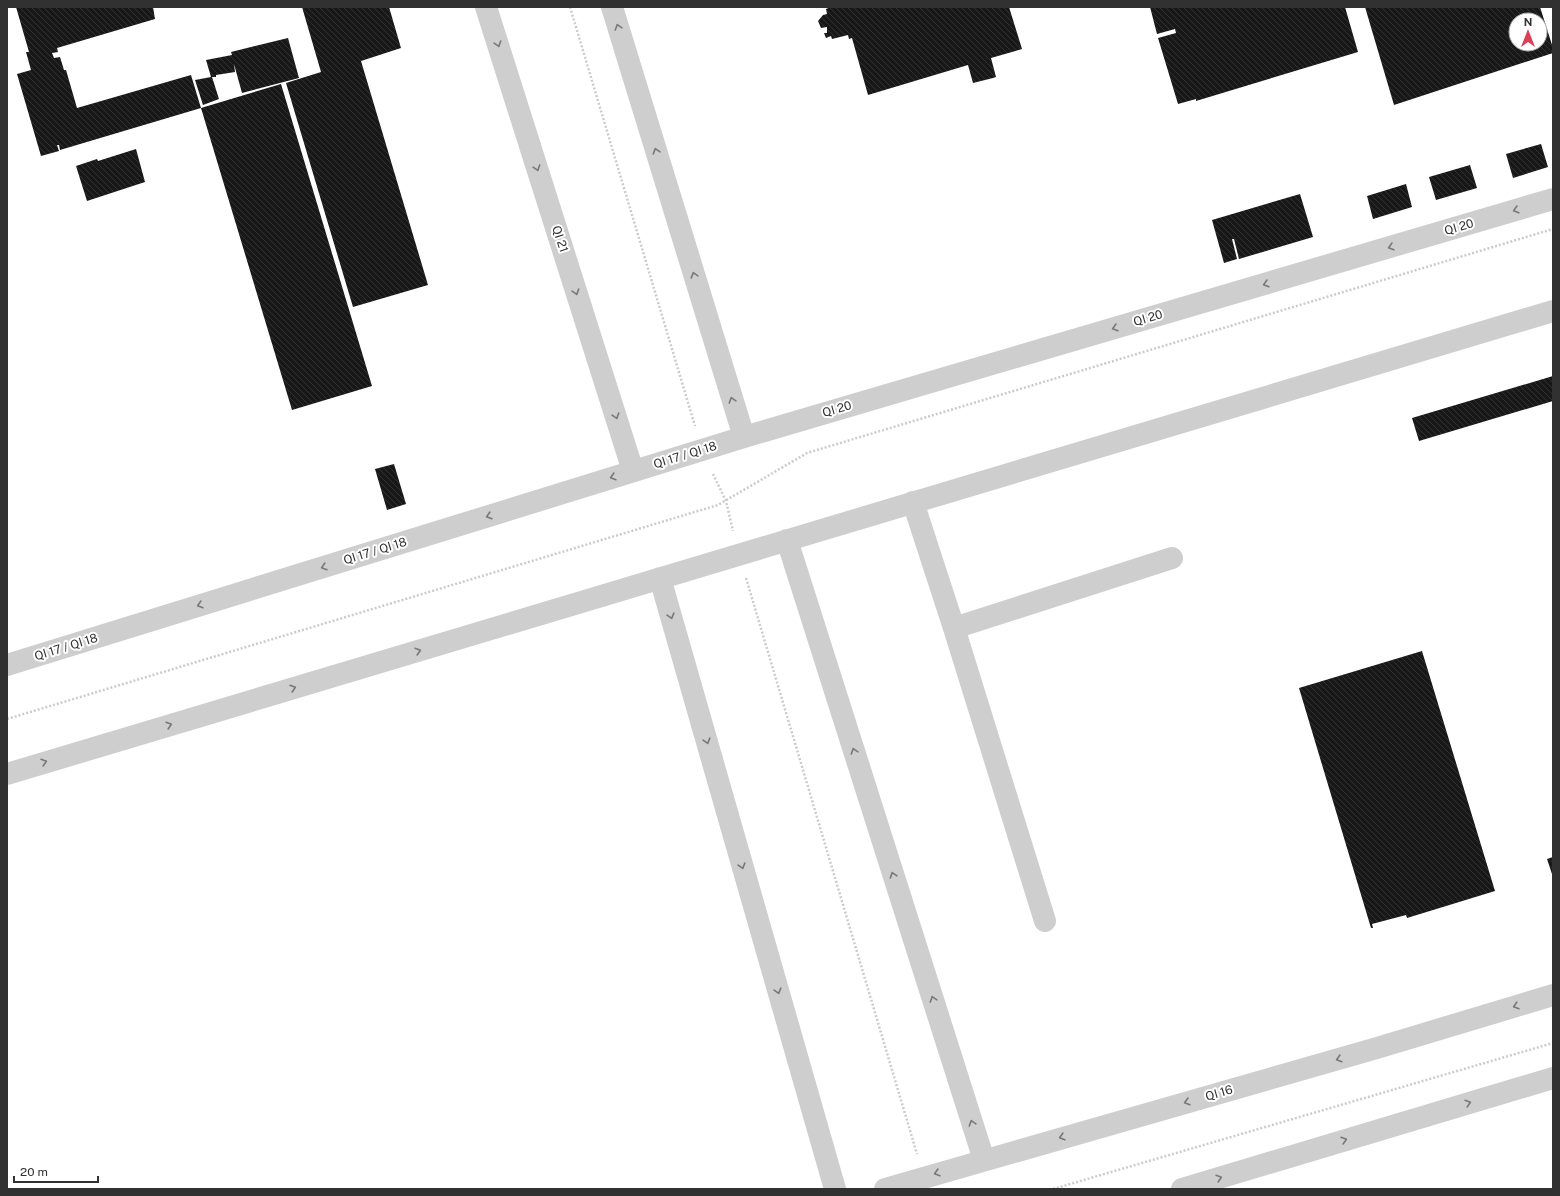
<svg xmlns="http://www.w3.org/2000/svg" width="1560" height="1196" font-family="'Public Sans',sans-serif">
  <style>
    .building { fill: url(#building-back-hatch); fill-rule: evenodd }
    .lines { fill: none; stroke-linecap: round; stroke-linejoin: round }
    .path { stroke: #cbcbcb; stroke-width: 2.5; stroke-dasharray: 2 2; stroke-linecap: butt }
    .minor { stroke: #cecece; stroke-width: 22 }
    .oneway { stroke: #787878 }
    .labels { text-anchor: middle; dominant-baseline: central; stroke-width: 4; stroke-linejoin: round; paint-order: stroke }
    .street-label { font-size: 12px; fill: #313131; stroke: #fff }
  </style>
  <defs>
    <pattern id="building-back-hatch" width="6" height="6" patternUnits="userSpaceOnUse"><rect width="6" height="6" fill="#181818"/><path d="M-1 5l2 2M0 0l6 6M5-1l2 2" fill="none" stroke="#313131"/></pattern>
  </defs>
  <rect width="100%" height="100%" fill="#fff"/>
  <path class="building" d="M16 7H153L155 19 57 48 58 52 52 53 54 58 60 57 64 70H66L77 108 191 75 201 108 60 150 59 145H57L59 151 41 156 17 74 31 70 26 52H29Z
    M302 7H389L401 48 361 61 428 285 353 307 286 83 321 72Z
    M831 7H1009L1022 49 991 58 996 77 993 78 973 83 968 65 868 95 852 38 849 39 848 35 832 39 831 36 826 38 824 33H827V27L821 28 818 21 823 15 827 14 826 9Z
    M1150 7H1345L1358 52 1196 101V99L1178 104 1158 38 1176 33 1175 29 1157 34Z
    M1365 7H1540L1553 48V53L1394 105ZM1516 20H1540V44H1516Z
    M288 38 299 78 242 93 234 64 235 72 216 75V77H212L219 99 203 105 195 80 211 77 206 60 232 55 231 52Z
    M281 84 372 386 292 410 201 108Z
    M1541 144 1548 167 1513 178 1506 154Z
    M136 149 145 182 87 201 76 166 97 159 98 161Z
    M1470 165 1477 188 1436 200 1429 177Z
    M1406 184 1412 207 1373 219 1367 196Z
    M1300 194 1313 237 1239 259 1234 239H1232L1237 259 1224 263 1212 220Z
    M1553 376V401L1419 441 1412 418Z
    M394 464 406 504 387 510 375 469Z
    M1422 651 1495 891 1407 918 1406 915 1372 924 1373 928H1371L1299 688Z
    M1553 857V877L1547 859Z"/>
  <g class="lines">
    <path class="path" d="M570 7 695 426
      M713 474 726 501 733 531
      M746 578 917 1154
      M7 719 718 505 807 453 1553 229
      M1053 1189 1553 1043"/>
    <path class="minor" d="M486 7 633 471
      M612 7 744 437
      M913 502 954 628 1045 921
      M787 540 984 1160
      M660 578 835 1189
      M954 628 1172 558
      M7 665 744 437 1553 199
      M7 774 1553 311
      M885 1189 1377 1048 1553 995
      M1182 1189 1553 1078"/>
  </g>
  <defs><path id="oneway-chevron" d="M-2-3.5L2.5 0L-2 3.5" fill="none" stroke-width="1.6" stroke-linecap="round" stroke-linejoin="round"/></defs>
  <g class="oneway">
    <use href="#oneway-chevron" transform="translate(618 27) rotate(-107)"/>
    <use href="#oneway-chevron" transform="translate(498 44) rotate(72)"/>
    <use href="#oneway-chevron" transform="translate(656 151) rotate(-107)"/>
    <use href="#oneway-chevron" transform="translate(537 168) rotate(72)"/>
    <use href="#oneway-chevron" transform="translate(1516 210) rotate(164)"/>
    <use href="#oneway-chevron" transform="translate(1391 247) rotate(164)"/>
    <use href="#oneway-chevron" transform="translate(694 275) rotate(-107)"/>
    <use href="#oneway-chevron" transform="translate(1266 284) rotate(164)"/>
    <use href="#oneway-chevron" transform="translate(576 292) rotate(72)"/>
    <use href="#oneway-chevron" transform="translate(1115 328) rotate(164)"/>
    <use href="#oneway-chevron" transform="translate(732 400) rotate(-107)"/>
    <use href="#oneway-chevron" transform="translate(616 416) rotate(72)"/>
    <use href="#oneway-chevron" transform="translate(613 477) rotate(163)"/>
    <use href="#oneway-chevron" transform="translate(489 516) rotate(163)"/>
    <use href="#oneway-chevron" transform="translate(324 567) rotate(163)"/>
    <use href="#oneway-chevron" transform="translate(200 605) rotate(163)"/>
    <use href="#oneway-chevron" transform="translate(671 616) rotate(74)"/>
    <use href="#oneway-chevron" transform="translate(418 651) rotate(-17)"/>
    <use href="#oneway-chevron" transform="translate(293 688) rotate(-17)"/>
    <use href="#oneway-chevron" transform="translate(169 725) rotate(-17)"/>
    <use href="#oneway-chevron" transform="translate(707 741) rotate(74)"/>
    <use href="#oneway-chevron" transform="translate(854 751) rotate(-108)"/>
    <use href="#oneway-chevron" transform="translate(44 762) rotate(-17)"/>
    <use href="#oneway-chevron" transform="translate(742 866) rotate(74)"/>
    <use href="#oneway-chevron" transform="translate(893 875) rotate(-108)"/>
    <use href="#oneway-chevron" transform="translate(778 991) rotate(74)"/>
    <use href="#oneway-chevron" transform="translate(933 999) rotate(-108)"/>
    <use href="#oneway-chevron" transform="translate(1516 1006) rotate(163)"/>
    <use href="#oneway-chevron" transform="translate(1339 1059) rotate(164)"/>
    <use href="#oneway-chevron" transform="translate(1187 1102) rotate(164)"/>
    <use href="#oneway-chevron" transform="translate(1468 1103) rotate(-17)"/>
    <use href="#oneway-chevron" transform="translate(972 1123) rotate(-108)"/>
    <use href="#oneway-chevron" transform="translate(1062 1137) rotate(164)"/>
    <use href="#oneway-chevron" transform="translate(1344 1140) rotate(-17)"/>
    <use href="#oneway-chevron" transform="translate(937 1173) rotate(164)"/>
    <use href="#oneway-chevron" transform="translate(1219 1178) rotate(-17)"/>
  </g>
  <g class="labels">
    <g class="street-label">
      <text transform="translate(1459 227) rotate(-16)">QI 20</text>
      <text transform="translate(560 239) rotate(72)">QI 21</text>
      <text transform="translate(1148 318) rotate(-16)">QI 20</text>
      <text transform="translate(837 409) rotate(-16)">QI 20</text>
      <text transform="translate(685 455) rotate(-17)">QI 17 / QI 18</text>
      <text transform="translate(375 551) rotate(-17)">QI 17 / QI 18</text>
      <text transform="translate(66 647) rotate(-17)">QI 17 / QI 18</text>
      <text transform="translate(1219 1093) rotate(-16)">QI 16</text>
    </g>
  </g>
  <rect width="1560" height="1196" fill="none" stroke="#313131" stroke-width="16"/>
  <g transform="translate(1528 32)"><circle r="19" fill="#ffffff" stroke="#adadad"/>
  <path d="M0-3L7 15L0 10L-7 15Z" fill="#dd3e55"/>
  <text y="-6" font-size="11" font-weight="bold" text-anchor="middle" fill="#313131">N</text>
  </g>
  <path d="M14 1176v6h84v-6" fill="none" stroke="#313131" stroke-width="2"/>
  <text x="20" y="1176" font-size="12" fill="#313131" stroke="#ffffff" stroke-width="3" paint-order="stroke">20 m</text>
</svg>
